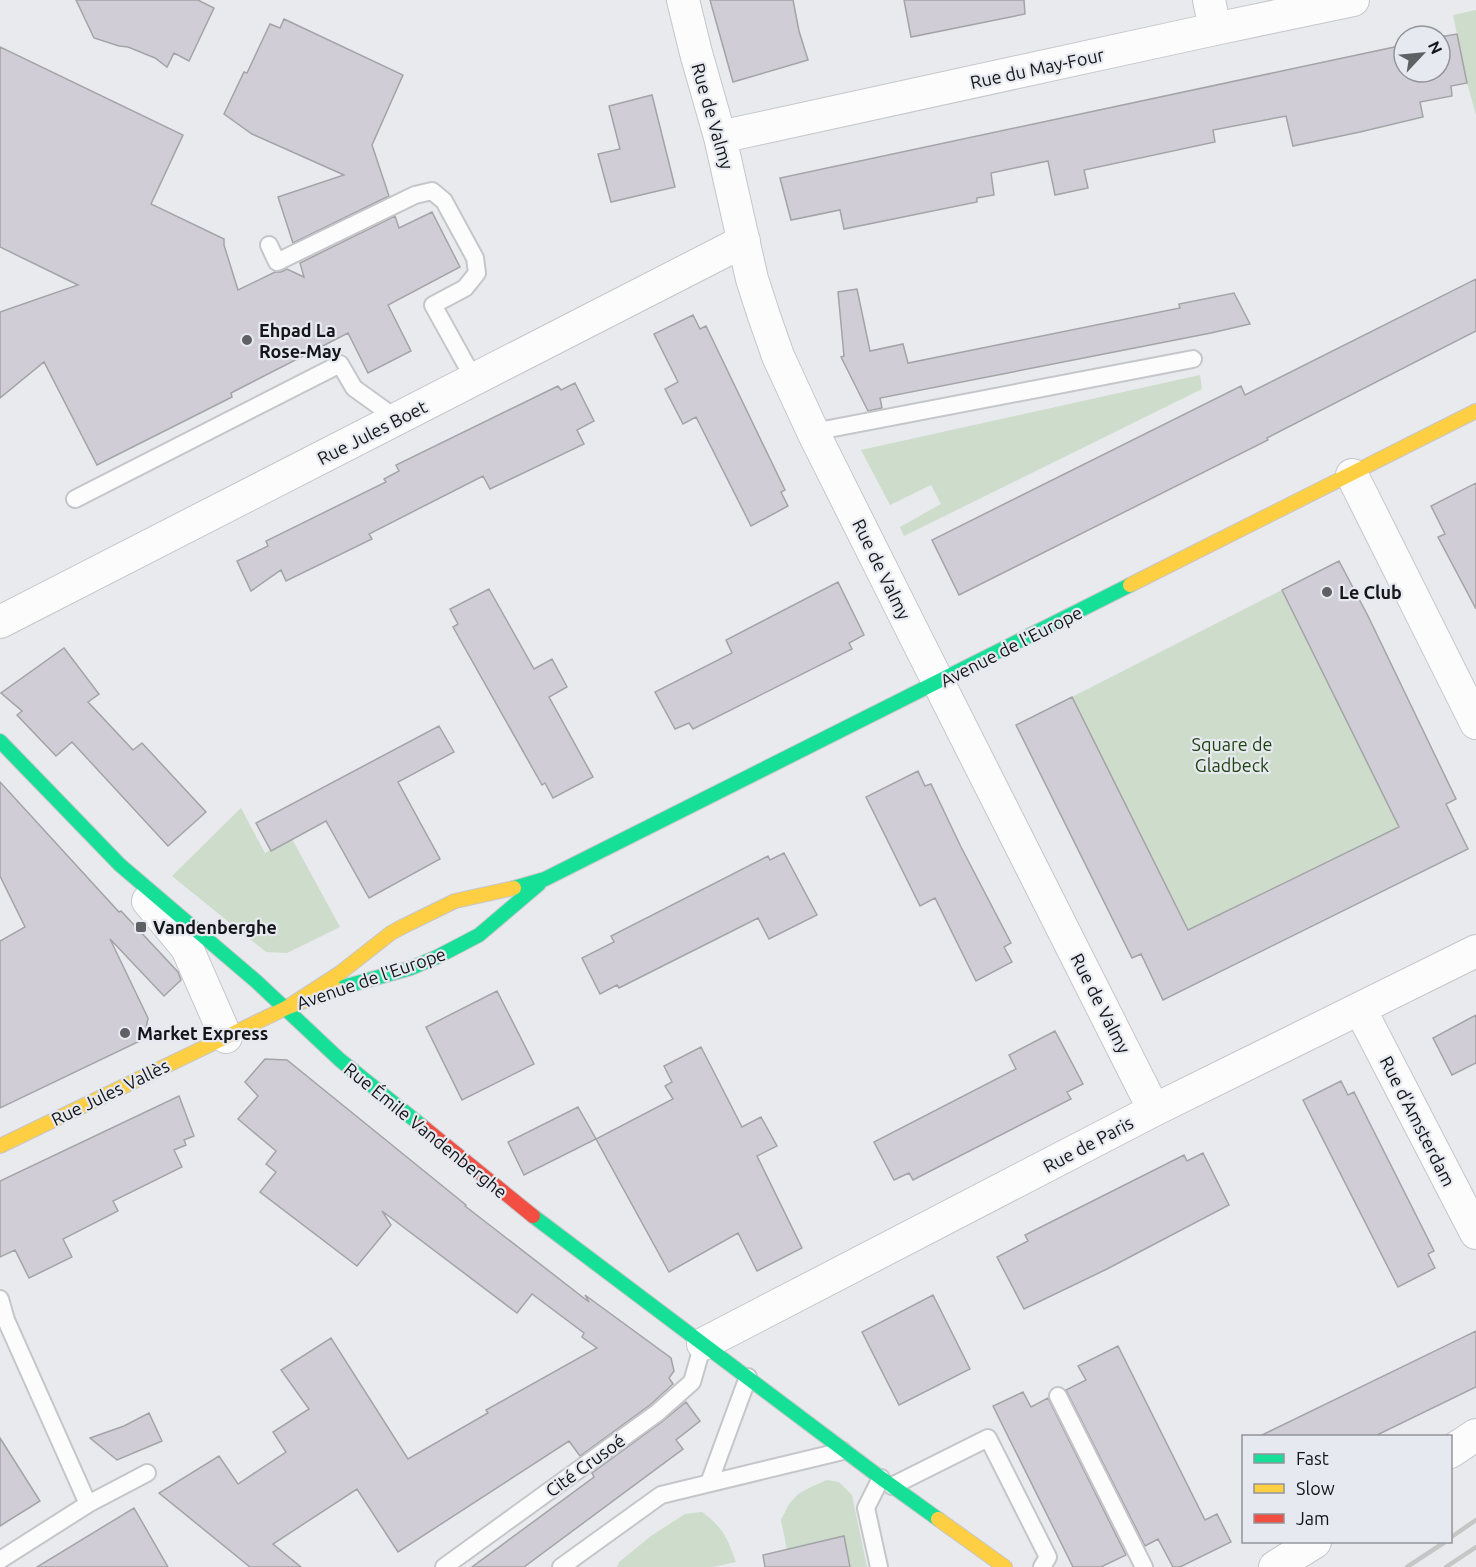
<svg xmlns="http://www.w3.org/2000/svg" width="1476" height="1567" font-family="Ubuntu,sans-serif">
  <style>
    .green { fill: #cddccb }
    .building { fill: #d0cdd6; stroke: #a3a4a6; stroke-width: 1.5 }
    .lines { fill: none; stroke-linecap: round; stroke-linejoin: round }
    .lane-casing { stroke: #c5c6ca; stroke-width: 20 }
    .street-casing { stroke: #c5c6ca; stroke-width: 34 }
    .fast-casing { stroke: #c5c6ca; stroke-width: 16 }
    .slow-casing { stroke: #c5c6ca; stroke-width: 16 }
    .jam-casing { stroke: #c5c6ca; stroke-width: 16 }
    .lane { stroke: #fcfcfc; stroke-width: 16 }
    .street { stroke: #fcfcfc; stroke-width: 32 }
    .fast { stroke: #16e098; stroke-width: 14 }
    .slow { stroke: #ffcf43; stroke-width: 14 }
    .jam { stroke: #f24e42; stroke-width: 14 }
    .rail { stroke: #c6c6c7; stroke-width: 4.5 }
    .poi-dot { fill: #5e6063; stroke: #e6e9f0; stroke-width: 2 }
    .labels { text-anchor: middle; dominant-baseline: central; stroke-width: 4.5; stroke-linejoin: round; paint-order: stroke }
    .street-label { font-size: 18px; fill: #141518; stroke: #e6e9f0 }
    .poi-label { font-size: 18px; font-weight: bold; fill: #141518; stroke: #e6e9f0; text-anchor: start }
    .park-label { font-size: 18px; fill: #1f4410; stroke: #e6e9f0 }
  </style>
  <rect width="100%" height="100%" fill="#e8eaee"/>
  <path class="green" d="M1476 10V115L1467 83 1453 15Z
    M1200 375 1202 389 904 536 900 527 941 504 931 485 890 505 861 450Z
    M1282 590 1399 827 1188 930 1072 697Z
    M241 808 265 853 292 839 340 927 287 953 266 952 172 876Z
    M827 1480 839 1482 852 1495 867 1567H850L843 1537 787 1550 781 1520 789 1504 798 1494 811 1487Z
    M702 1512C724 1528 727 1538 736 1562L713 1567H617L619 1562 651 1536 685 1514Z"/>
  <path class="building" d="M76 0H198L214 8 189 61 174 53 167 67 155 58 128 47 119 46 94 38Z
    M710 0H793L799 31 808 60 733 82Z
    M904 0H1024L1025 14 911 37Z
    M284 19 403 75 372 145 389 196 293 243 278 197 344 175 252 134 224 114 244 72 247 73 270 24 280 28Z
    M1457 34 1467 83 1451 86 1452 96 1420 102 1423 117 1360 132 1293 146 1286 116 1213 130 1215 142 1084 170 1088 188 1055 195 1048 161 991 173 994 195 977 198V202L844 229 840 210 791 220 780 178 1404 45V72H1440V37Z
    M0 47 183 135 151 204 224 239V245L238 290 275 272H281L287 269 304 277 300 263 395 216 399 228 432 212 460 267 388 305 411 351 368 373 348 333 231 393 232 397 97 465 44 362 0 398V312L78 285 0 247Z
    M652 95 675 187 611 202 598 154 620 149 609 106Z
    M1476 279V331L1267 438 1268 440 959 595 932 540 1241 386 1245 395Z
    M857 289 870 351 903 344 908 363 1180 308 1179 304 1234 293 1250 324 1211 333 880 398 882 408 868 411 841 357 844 356 838 292Z
    M693 315 700 329 706 326 785 490 781 492 788 506 751 526 696 417 683 424 665 389 678 382 654 334Z
    M575 383 594 421 577 430 584 444 490 489 483 476 369 534 372 539 286 581 281 570 251 591 237 561 268 546 266 541 386 482 384 479 399 471 396 465 558 386 561 390Z
    M1476 483V609L1438 537 1445 534 1431 506Z
    M1339 561 1368 616 1456 799 1446 804 1468 849 1163 1000 1141 954 1132 958 1016 725 1072 697 1188 930 1399 827 1282 590Z
    M838 582 864 635 849 643 852 649 693 729 689 723 675 729 655 692 732 653 726 640Z
    M489 589 534 669 552 659 567 687 549 697 593 777 553 798 545 783 542 785 453 627 458 624 450 609Z
    M64 648 99 694 88 702 133 750 142 743 206 812 168 846 72 742 56 756 17 715 22 711 1 693Z
    M439 726 454 752 398 782 440 859 369 898 326 821 271 851 256 823Z
    M918 771 925 786 931 784 961 847 1011 943 1004 947 1012 962 976 981 935 898 920 906 866 797Z
    M0 782 119 912 121 911 178 972 181 980 164 996 110 939 148 1018 144 1039 0 1108V941L25 927 0 876Z
    M784 853 817 915 769 939 758 918 619 988 617 985 600 994 582 958 614 942 611 936 768 856 770 860Z
    M497 991 534 1064 462 1100 426 1027Z
    M1476 1015V1063L1452 1075 1433 1038Z
    M1055 1031 1083 1084 1067 1092 1071 1099 913 1180 909 1173 894 1180 874 1142 1016 1069 1009 1055Z
    M701 1047 742 1127 761 1117 777 1146 757 1156 802 1248 757 1271 738 1233 669 1272 596 1139 673 1099 665 1086 672 1082 664 1066Z
    M265 1059 287 1060 429 1175 466 1205 465 1206 589 1302 585 1295 671 1358 674 1371 669 1378 673 1384 650 1405 580 1456 569 1441 398 1552 357 1489 273 1544 301 1567H250L159 1493 219 1456 238 1484 286 1452 273 1432 309 1409 281 1370 331 1338 408 1459 488 1413 486 1410 597 1348 582 1337 584 1333 532 1294 517 1313 382 1211 391 1225 357 1266 260 1192 276 1172 266 1164 276 1151 238 1119 258 1096 245 1082Z
    M1341 1081 1348 1095 1354 1092 1434 1251 1428 1254 1435 1268 1398 1287 1303 1100Z
    M179 1096 194 1136 184 1140 186 1145 174 1150 182 1167 113 1201 118 1211 63 1239 72 1257 29 1278 15 1250 0 1257V1181Z
    M578 1107 596 1139 524 1175 508 1142Z
    M1203 1153 1229 1205 1107 1269 1024 1309 997 1257 1028 1241 1025 1235 1041 1227 1184 1155 1187 1161Z
    M933 1295 970 1369 899 1405 862 1332Z
    M1476 1331V1387L1373 1437H1258Z
    M1118 1346 1205 1520 1217 1514 1231 1542 1180 1567H1173L1158 1539 1145 1546 1066 1390 1086 1380 1078 1366Z
    M1023 1392 1031 1407 1048 1398 1126 1555 1101 1567H1073L993 1406Z
    M686 1402 700 1421 676 1440 683 1449 524 1567H472L594 1477 592 1473 663 1421Z
    M149 1413 162 1441 117 1460 90 1438 124 1426Z
    M0 1438 40 1501 0 1526Z
    M134 1508 168 1567H37Z
    M844 1536 850 1567H765L763 1555Z"/>
  <g class="lines">
    <defs>
      <path id="lane" d="M269 245 277 262 415 195 432 191 444 201 475 258 477 273 465 288 433 305 474 379
        M813 432 1193 359
        M75 499 340 364 354 388 397 419
        M0 1299 6 1320 88 1504 147 1473
        M1058 1396 1144 1567
        M709 1483 748 1377
        M892 1486 988 1438 1048 1557 1042 1567
        M0 1560 88 1504
        M444 1567 657 1413 692 1382 703 1344
        M561 1567 661 1495 843 1451
        M879 1567 866 1508 881 1478"/>
      <path id="street" d="M683 0 696 53 720 137 752 279 764 316 778 356 813 432 916 638 1154 1110
        M1209 0 1215 29
        M720 137 1215 29 1353 0
        M1352 475 1476 723
        M0 622 744 241
        M148 901 187 948 226 1037
        M1360 1009 1476 1233
        M703 1344 1154 1110 1476 951
        M1450 1452 1476 1435
        M1275 1567 1315 1542"/>
      <path id="fast" d="M0 741 120 865 257 982 340 1060 422 1126
        M514 888 545 879 1130 585
        M336 989 411 968 437 957 479 935 539 884
        M533 1216 881 1478 938 1519"/>
      <path id="slow" d="M1130 585 1476 411
        M286 1008 340 973 391 933 402 927 455 901 514 888
        M0 1146 286 1008 336 989
        M938 1519 1005 1567"/>
      <path id="jam" d="M422 1126 533 1216"/>
    </defs>
    <use href="#lane" class="lane-casing"/>
    <use href="#street" class="street-casing"/>
    <use href="#fast" class="fast-casing"/>
    <use href="#slow" class="slow-casing"/>
    <use href="#jam" class="jam-casing"/>
    <use href="#lane" class="lane"/>
    <use href="#street" class="street"/>
    <use href="#fast" class="fast"/>
    <use href="#slow" class="slow"/>
    <use href="#jam" class="jam"/>
    <path class="rail" d="M1450 1538 1476 1520
      M1407 1567 1445 1542
      M1446 1567 1476 1547"/>
  </g>
  <g class="poi-dot">
    <circle cx="247" cy="340" r="6"/>
    <circle cx="1327" cy="592" r="6"/>
    <rect x="135" y="921" width="12" height="12" rx="3"/>
    <circle cx="125" cy="1033" r="6"/>
  </g>
  <g class="labels">
    <g class="street-label">
      <text transform="translate(1037 68) rotate(-12)">Rue du May-Four</text>
      <text transform="translate(713 116) rotate(74)">Rue de Valmy</text>
      <text transform="translate(372 432) rotate(-27)">Rue Jules Boet</text>
      <text transform="translate(882 569) rotate(64)">Rue de Valmy</text>
      <text transform="translate(1011 646) rotate(-27)">Avenue de l'Europe</text>
      <text transform="translate(371 978) rotate(-19)">Avenue de l'Europe</text>
      <text transform="translate(1101 1003) rotate(63)">Rue de Valmy</text>
      <text transform="translate(110 1092) rotate(-26)">Rue Jules Vallès</text>
      <text transform="translate(1418 1121) rotate(63)">Rue d'Amsterdam</text>
      <text transform="translate(426 1130) rotate(39)">Rue Émile Vandenberghe</text>
      <text transform="translate(1088 1144) rotate(-28)">Rue de Paris</text>
      <text transform="translate(585 1465) rotate(-36)">Cité Crusoé</text>
    </g>
    <g class="poi-label">
      <text x="259" y="330">Ehpad La<tspan x="259" dy="21">Rose-May</tspan></text>
      <text x="1339" y="592">Le Club</text>
      <text x="153" y="927">Vandenberghe</text>
      <text x="137" y="1033">Market Express</text>
    </g>
    <g class="park-label">
      <text x="1232" y="744">Square de<tspan x="1232" dy="21">Gladbeck</tspan></text>
    </g>
  </g>
  <rect x="1242" y="1435" width="210" height="108" fill="#e6e9f0" stroke="#92949a" stroke-width="1.5"/>
  <rect x="1254" y="1454" width="30" height="9" fill="#16e098" stroke="#92949a" stroke-width="1.5"/>
  <text x="1296" y="1465" font-size="18" fill="#141518">Fast</text>
  <rect x="1254" y="1484" width="30" height="9" fill="#ffcf43" stroke="#92949a" stroke-width="1.5"/>
  <text x="1296" y="1495" font-size="18" fill="#141518">Slow</text>
  <rect x="1254" y="1514" width="30" height="9" fill="#f24e42" stroke="#92949a" stroke-width="1.5"/>
  <text x="1296" y="1525" font-size="18" fill="#141518">Jam</text>
  <g transform="translate(1422 54) rotate(64)"><circle r="28" fill="#e6e9f0" stroke="#92949a" stroke-width="1.5"/>
  <path d="M0-4.5L10 22L0 15L-10 22Z" fill="#5e6063"/>
  <text y="-9" font-size="16" font-weight="bold" text-anchor="middle" fill="#141518">N</text>
  </g>
</svg>
